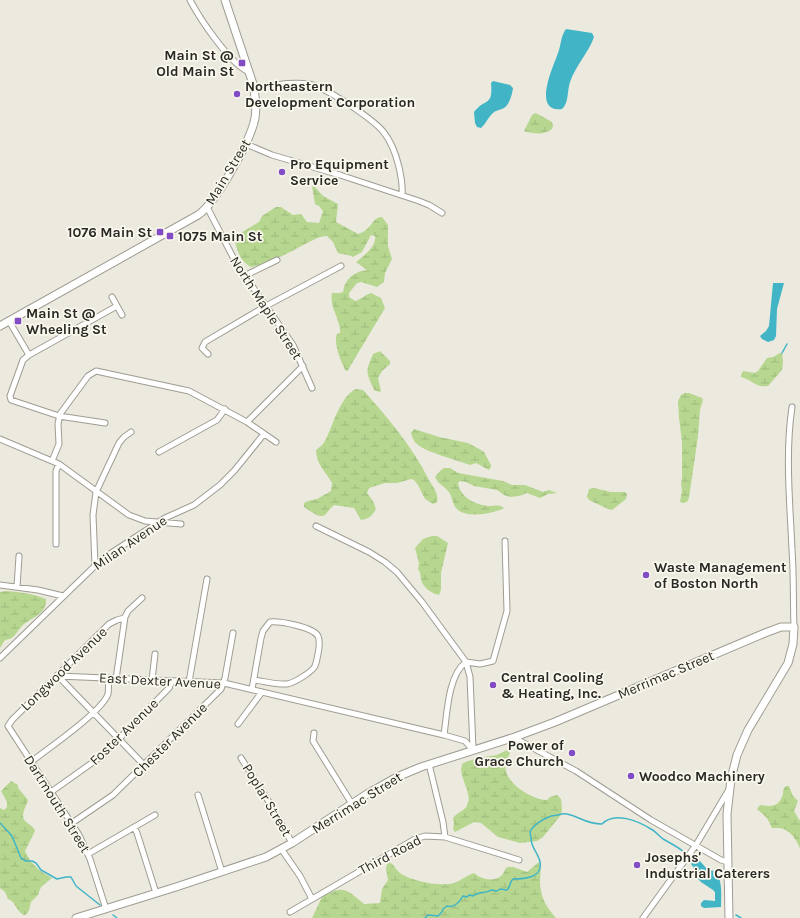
<svg xmlns="http://www.w3.org/2000/svg" width="800" height="918" font-family="Karla,sans-serif">
  <style>
    .wetland { fill: url(#wetland-marsh) }
    .water { fill: #41b4c6 }
    .lines { fill: none; stroke-linecap: round; stroke-linejoin: round }
    .stream { stroke: #41b4c6; stroke-width: 1.5 }
    .minor-casing { stroke: #9f9c93; stroke-width: 7 }
    .secondary-casing { stroke: #9f9c93; stroke-width: 9 }
    .minor { stroke: #fff; stroke-width: 5 }
    .secondary { stroke: #fff; stroke-width: 7 }
    .poi-dot { fill: #824cc4; stroke: #faf7ed; stroke-width: 1.5 }
    .labels { text-anchor: middle; dominant-baseline: central; stroke-width: 3.5; stroke-linejoin: round; paint-order: stroke }
    .poi-label { font-size: 14px; font-weight: bold; fill: #2a2925; stroke: #faf7ed; text-anchor: start }
    .street-label { font-size: 14px; fill: #2a2925; stroke: #faf7ed }
  </style>
  <defs>
    <pattern id="wetland-marsh" width="20" height="14" patternUnits="userSpaceOnUse"><rect width="20" height="14" fill="#b7d790"/><path d="M1 5h8M5 5V1M11 12h8M15 12V8" fill="none" stroke="#9eb97c"/></pattern>
  </defs>
  <rect width="100%" height="100%" fill="#eceadf"/>
  <path class="wetland" d="M535 113C541 115 546 119 552 122L553 126 552 129C544 135 534 134 524 131L532 115Z
    M312 186 315 187 323 196 338 204 336 222 358 234C361 233 365 231 367 229 373 224 374 217 382 217L388 225V246L392 259 385 273 384 282 377 287 361 282 357 283 349 293V297L355 301C361 300 364 295 371 293L381 298 385 308 348 370 346 371C341 363 333 342 337 334L340 333C341 319 329 308 332 293H340L343 292C345 278 354 272 367 270L356 262C364 256 377 246 375 236L371 235 362 252 353 257C348 254 343 255 338 253L333 242 327 236C319 236 314 240 307 243 290 252 269 264 251 267 239 260 237 250 234 237L259 222 262 216 276 207H281L293 215 301 214 307 222 319 223 323 211 319 206 315 204Z
    M380 351 390 361V364L382 371 378 378 381 391 380 392 374 390C366 371 365 373 373 354Z
    M780 353H782L783 362 782 370 768 386C755 388 753 380 741 377V375L743 371 755 373 758 371 767 358 773 357Z
    M356 389 363 390C388 418 412 446 429 480 433 487 439 494 437 502L433 504 425 499 418 485 414 480 411 479 397 483H385L369 488 367 493 373 501 376 509C372 516 369 519 361 520L354 508 334 505C330 508 328 512 325 515 319 519 309 510 304 507V503L308 501 317 499 331 491 332 483C326 472 316 464 316 450 319 447 323 445 325 441 333 426 340 396 356 389Z
    M685 393H689L702 398 703 400 700 410 698 436 689 498 687 502 683 503 680 502 682 490 681 484 682 478V442L679 418 678 401 681 395Z
    M414 429 439 437 468 443 481 450 484 452 491 465V467L489 470 476 463 470 465C457 460 425 452 417 444 414 442 412 437 411 433Z
    M444 468H450L458 473 503 481 512 485H525L543 492 549 490 557 493 548 494 540 498 527 493 519 496 510 497 504 495 497 490 474 486 466 482 460 481 458 483C460 497 475 505 489 506 494 506 499 504 504 508 493 514 465 519 456 508 452 503 452 495 448 491 443 485 438 484 435 477L440 471Z
    M594 488 611 492H625L627 494 626 499 612 510 608 509 589 500 587 497 589 489Z
    M432 536H437L448 543 441 573V590L439 595C432 594 422 587 421 579 420 575 421 573 418 569L419 563 415 548 423 539Z
    M7 591C20 592 34 594 46 599 47 615 30 618 22 626 16 632 15 639 5 640L0 648V592Z
    M507 750 510 753C508 758 504 765 506 771 509 785 533 800 547 800L550 797 557 795 561 799 562 810 561 815 543 837 537 841 520 843 498 837 481 823 474 822 455 832 453 829 454 823 453 818C457 812 466 811 468 803 472 791 456 774 463 763L477 758 497 755Z
    M11 781 18 785V788L28 800C27 804 23 811 23 816 23 823 34 825 35 831L25 851C31 864 39 871 52 878L41 887 38 895 31 902 29 910 27 914 24 915C16 912 16 901 8 899L5 892 0 888V808L4 810 7 807V802L1 791Z
    M786 786H789L793 796 798 801 794 811 800 821V849C797 840 790 829 779 828 777 828 775 828 772 828L767 818 757 809 760 805C771 807 779 807 783 794 783 791 783 789 786 786Z
    M389 862C394 864 395 869 400 873 411 881 441 887 454 883 462 880 467 875 474 873 481 879 494 883 502 875 504 873 505 869 507 867H513L527 872 539 862C542 871 540 873 540 881 540 896 546 907 556 918H312L322 897C344 884 347 890 364 904L380 903 382 889 388 880 386 869 387 864Z"/>
  <path class="water" d="M566 29 592 33 594 37C589 52 576 65 570 82 567 91 569 103 562 109 531 113 554 65 558 53 561 45 561 35 566 29Z
    M493 81 510 85 513 88C512 94 510 104 504 108 500 110 496 110 493 113 488 117 486 124 481 128L477 127 475 123 474 112C486 97 493 107 491 83Z
    M773 283H784L777 309 776 336 774 340 768 342 762 339 760 336 766 331 769 326Z
    M694 858 699 860 708 870 715 871C723 880 721 895 721 907L704 908 701 906V903L704 900 715 901V892L713 890 701 882 693 874 694 868 691 864Z"/>
  <g class="lines">
    <path class="stream" d="M782 353 787 344
      M0 823 12 836 21 858 26 861H32L36 863 41 870 57 879 66 877H71L76 886 100 905
      M113 915 117 918
      M736 915 741 918
      M425 918 428 915 438 916 442 912 443 909 447 906C454 908 460 902 463 896L467 897 469 895 473 896C479 891 486 894 491 890L497 891 500 889 507 890C511 887 509 882 513 879 524 879 543 878 540 862 539 856 534 850 532 844 531 840 531 836 530 832 533 825 543 819 549 817 552 815 555 816 558 815 562 814 563 813 567 814 581 817 585 824 602 824 614 811 638 821 651 829 655 831 659 836 663 839 670 843 678 847 684 852"/>
    <defs>
      <path id="minor" d="M190 0C200 19 230 64 249 72
        M254 89C271 85 291 82 309 84 323 87 335 96 347 103 377 124 390 130 399 167 401 177 403 185 402 194
        M246 144 272 155 340 175 419 201 429 205 442 213
        M207 207 236 263 293 345 312 388
        M244 276 277 260
        M117 306 122 315
        M9 321 29 355 23 360 10 396 11 400 59 416 105 423
        M208 354 202 348 205 342 266 306 341 266
        M29 355 117 306 112 297
        M792 407C785 454 790 503 792 550 794 576 793 601 794 627
        M247 422 303 366
        M0 439 59 464 129 515 145 521 181 524
        M159 452 217 420 225 409
        M52 461 59 444 58 424 60 414 88 376 96 371 189 391 247 422 276 442
        M316 526 369 552 385 562 397 572 422 602 466 662 470 677 473 749
        M56 544V471L59 464
        M95 565 93 515 96 492 119 443 124 437 131 432
        M0 585 38 590 63 596
        M17 587 19 556
        M0 658 102 559 165 518 194 505 220 485 234 471 264 434
        M58 676 224 683 444 735 465 741 473 750
        M58 676 144 765
        M116 679 125 617 128 611 142 598
        M152 680 155 654
        M189 682 207 579
        M252 689 261 638 263 631 270 622C280 621 313 627 318 636 320 640 319 644 319 648 318 654 317 661 315 666 312 672 294 683 287 684 276 685 264 681 254 680
        M238 724 262 692
        M314 733 313 741 352 804
        M444 735C447 714 448 675 466 662L480 664 493 661 507 611 505 541
        M515 737 520 741 576 771 651 820 721 860 728 862
        M241 758 269 802 292 843
        M31 762C47 749 102 712 108 694 109 689 108 683 109 678
        M429 764 443 822 445 837
        M51 792 103 755 169 688 172 681
        M198 795 222 872
        M72 823 113 795 221 689 225 678 233 633
        M134 827 137 833 156 893
        M282 850 300 876 312 899
        M88 854 155 815
        M106 909 90 859 79 835 8 726 12 720 109 624 117 620 124 618
        M290 912 415 839 425 836 445 837 519 860
        M643 918 696 845 728 791"/>
      <path id="secondary" d="M0 326 198 215C216 203 251 140 255 118 257 106 255 95 253 84L225 0
        M76 918 176 887 266 857 292 843 367 794 397 777 421 767 515 737 555 722 765 633 781 627H794L793 644 788 663 748 730 737 755 731 779 727 814 729 918"/>
    </defs>
    <use href="#minor" class="minor-casing"/>
    <use href="#secondary" class="secondary-casing"/>
    <use href="#minor" class="minor"/>
    <use href="#secondary" class="secondary"/>
  </g>
  <g class="poi-dot">
    <rect x="238" y="59" width="8" height="8" rx="2"/>
    <circle cx="237" cy="94" r="4"/>
    <circle cx="282" cy="172" r="4"/>
    <rect x="156" y="228" width="8" height="8" rx="2"/>
    <rect x="166" y="232" width="8" height="8" rx="2"/>
    <rect x="14" y="317" width="8" height="8" rx="2"/>
    <circle cx="646" cy="575" r="4"/>
    <circle cx="493" cy="685" r="4"/>
    <circle cx="572" cy="753" r="4"/>
    <circle cx="631" cy="776" r="4"/>
    <circle cx="637" cy="865" r="4"/>
  </g>
  <g class="labels">
    <g class="poi-label">
      <text x="234" y="55" text-anchor="end">Main St @<tspan x="234" dy="16">Old Main St</tspan></text>
      <text x="245" y="86">Northeastern<tspan x="245" dy="16">Development Corporation</tspan></text>
      <text x="290" y="164">Pro Equipment<tspan x="290" dy="16">Service</tspan></text>
      <text x="152" y="232" text-anchor="end">1076 Main St</text>
      <text x="178" y="236">1075 Main St</text>
      <text x="26" y="313">Main St @<tspan x="26" dy="16">Wheeling St</tspan></text>
      <text x="654" y="567">Waste Management<tspan x="654" dy="16">of Boston North</tspan></text>
      <text x="501" y="677">Central Cooling<tspan x="501" dy="16">&amp; Heating, Inc.</tspan></text>
      <text x="564" y="745" text-anchor="end">Power of<tspan x="564" dy="16">Grace Church</tspan></text>
      <text x="639" y="776">Woodco Machinery</text>
      <text x="645" y="857">Josephs'<tspan x="645" dy="16">Industrial Caterers</tspan></text>
    </g>
    <g class="street-label">
      <text transform="translate(228 172) rotate(-59)">Main Street</text>
      <text transform="translate(266 308) rotate(57)">North Maple Street</text>
      <text transform="translate(130 543) rotate(-34)">Milan Avenue</text>
      <text transform="translate(64 669) rotate(-44)">Longwood Avenue</text>
      <text transform="translate(666 675) rotate(-23)">Merrimac Street</text>
      <text transform="translate(160 681) rotate(3)">East Dexter Avenue</text>
      <text transform="translate(124 732) rotate(-44)">Foster Avenue</text>
      <text transform="translate(170 740) rotate(-45)">Chester Avenue</text>
      <text transform="translate(267 800) rotate(59)">Poplar Street</text>
      <text transform="translate(357 803) rotate(-32)">Merrimac Street</text>
      <text transform="translate(57 804) rotate(58)">Dartmouth Street</text>
      <text transform="translate(390 855) rotate(-28)">Third Road</text>
    </g>
  </g>
</svg>
